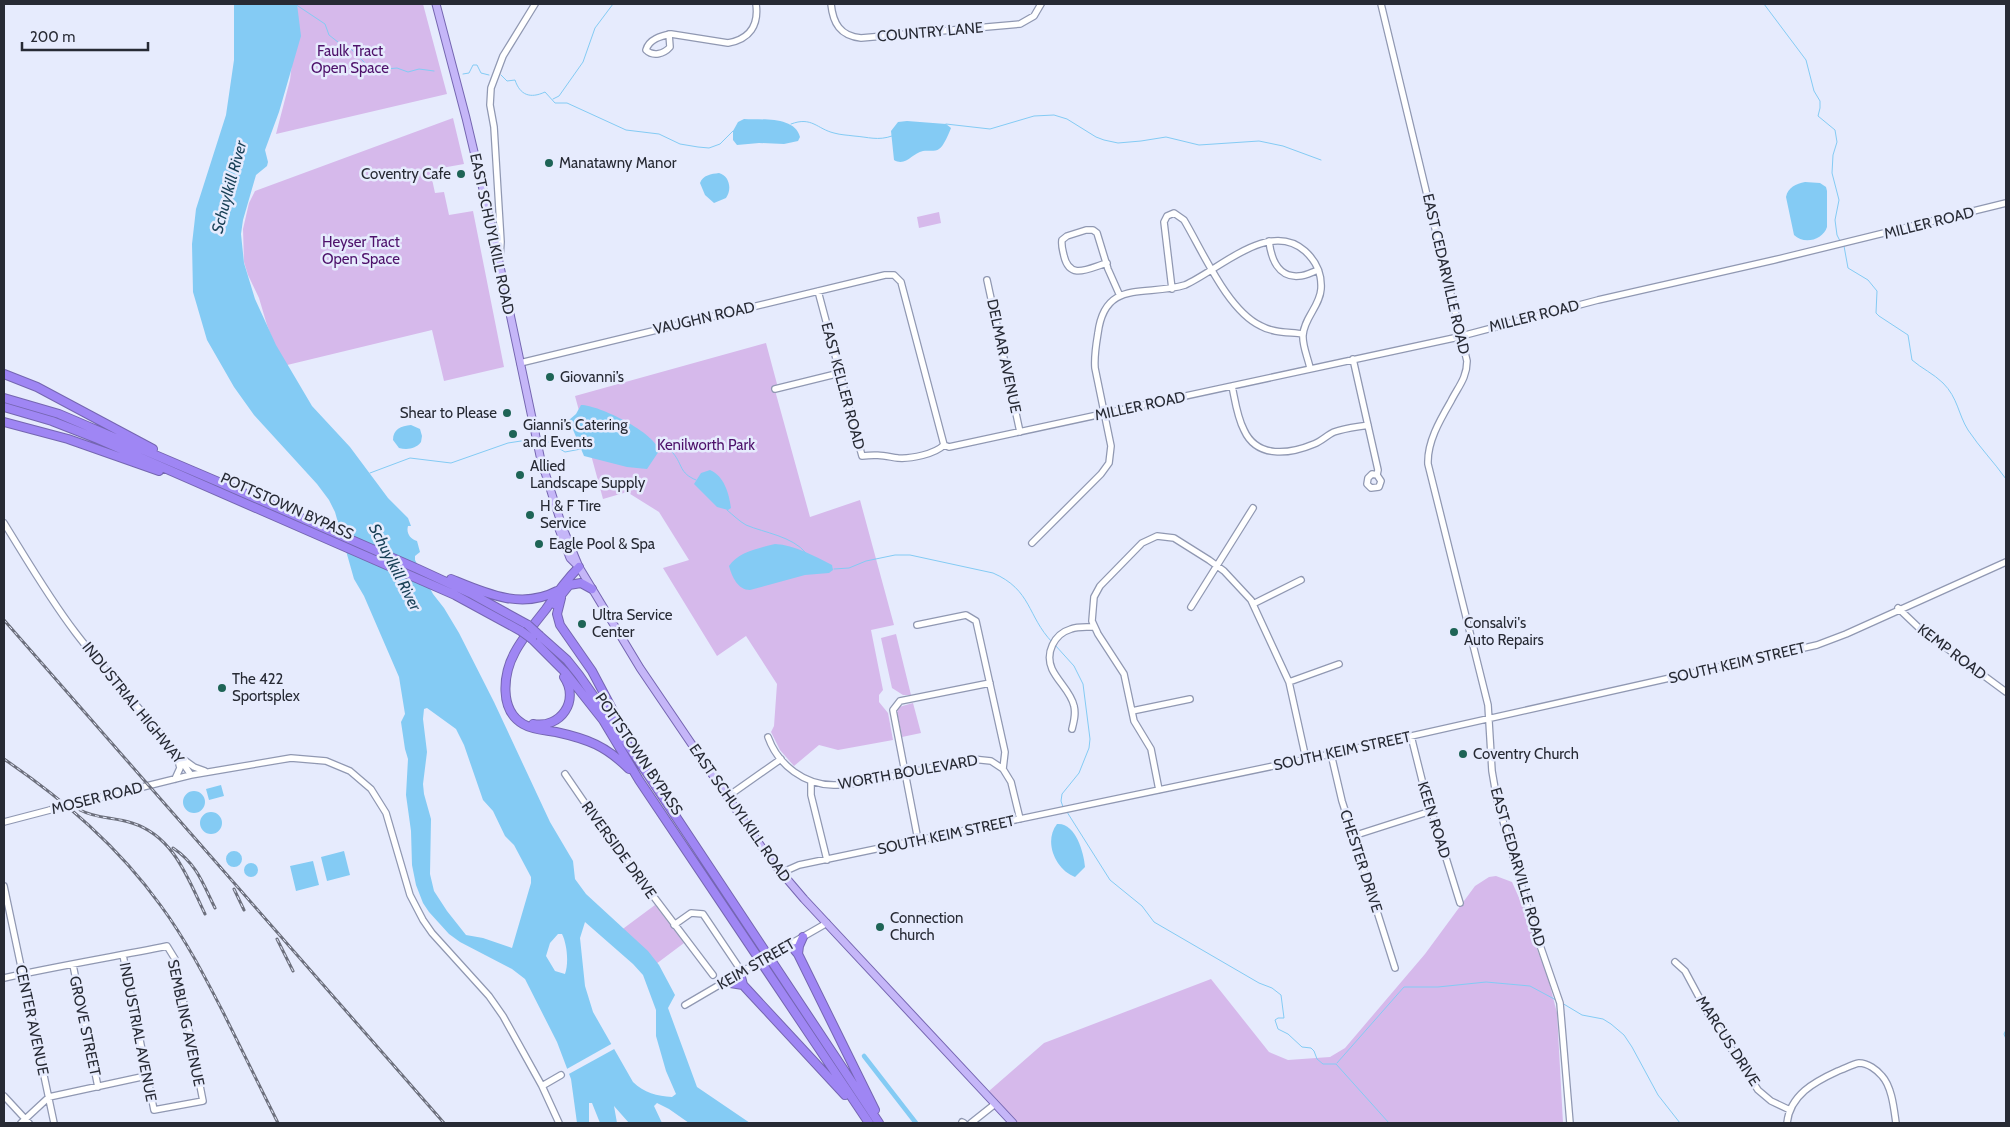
<svg xmlns="http://www.w3.org/2000/svg" width="2010" height="1127" font-family="Cabin,sans-serif">
  <style>
    .green { fill: #d6b9eb }
    .water { fill: #84cbf4; fill-rule: evenodd }
    .pier { fill: #e6ebfd }
    .lines { fill: none; stroke-linecap: round; stroke-linejoin: round }
    .stream { stroke: #84cbf4; stroke-width: 1 }
    .canal { stroke: #84cbf4; stroke-width: 4.5 }
    .minor-casing { stroke: #9098b2; stroke-width: 8 }
    .major-casing { stroke: #7566b1; stroke-width: 9 }
    .highway-casing { stroke: #7566b1; stroke-width: 10 }
    .minor { stroke: #fff; stroke-width: 5.5 }
    .major { stroke: #c5b6f8; stroke-width: 7 }
    .highway { stroke: #9f86f4; stroke-width: 8 }
    .rail-casing { stroke: #6d707d; stroke-width: 3 }
    .rail { stroke: #e6ebfd; stroke-width: 1; stroke-dasharray: 4; stroke-linecap: butt }
    .minor-bridge-casing { stroke: #9098b2; stroke-width: 8; stroke-linecap: butt }
    .highway-bridge-casing { stroke: #7566b1; stroke-width: 10; stroke-linecap: butt }
    .minor-bridge { stroke: #fff; stroke-width: 5.5 }
    .highway-bridge { stroke: #9f86f4; stroke-width: 8 }
    .poi-dot { fill: #1e6456; stroke: #e6ebfd; stroke-width: 2 }
    .labels { text-anchor: middle; dominant-baseline: central; stroke-width: 5; stroke-linejoin: round; paint-order: stroke }
    .street-label { font-size: 15px; fill: #272a34; stroke: #e6ebfd }
    .park-label { font-size: 15px; fill: #4e126b; stroke: #e6ebfd }
    .poi-label { font-size: 15px; fill: #272a34; stroke: #e6ebfd; text-anchor: start }
    .water-label { font-size: 16px; font-style: italic; fill: #173f55; stroke: #e6ebfd }
  </style>
  <rect width="100%" height="100%" fill="#e6ebfd"/>
  <path class="green" d="M294 4H423L447 94 276 134 290 80 293 55Z
    M453 118 464 164 430 170 435 193 444 192 449 215 473 211 504 367 444 381 432 330 283 366 267 325 259 298 248 275 244 262 243 229 249 203 255 191Z
    M939 212 941 223 919 228 917 217Z
    M766 343 777 384 776 394 810 517 860 500 894 625 871 630 883 690 879 695V702L888 713 893 740 838 750 819 745 794 766 780 750 771 732 774 726 777 684 746 636 717 656 663 568 689 560 659 512 627 492 603 499 575 396Z
    M896 634 911 695H903L892 688 881 638Z
    M913 703 921 733 902 737 897 712 899 707Z
    M1496 876 1512 882 1524 909 1538 952 1547 974 1557 1013 1563 1123H1018L989 1091 1044 1043 1211 979 1269 1052 1288 1060 1330 1057 1345 1048 1425 954 1475 886 1489 877Z
    M655 905 684 943 656 964 620 931Z"/>
  <path class="water" d="M234 4H297L301 36 279 112 265 150 268 162 267 166 256 175 243 220 241 234 244 263 255 299 276 345 312 406 350 447 388 498 408 518 411 526H408C406 533 410 539 417 541L420 552 415 556V560L433 594 444 608 459 633 494 702 550 822 573 861 575 879 586 894 648 951 659 965 675 995 668 1008 697 1087 750 1123H689L669 1109 657 1103 654 1106 662 1123H629L614 1106 617 1123H600L592 1103H589V1123H577L571 1079 557 1042 525 979 512 969 460 942 449 934 429 912 423 903 416 885 412 865 411 831 406 795 408 759 405 749 401 722 405 714 399 677 364 596 354 579 335 512 329 500 317 484 254 415 234 387 207 340 193 292 192 244 196 209 226 115 234 60ZM427 708 456 729 464 745 483 800 493 811 505 836 514 845 531 877V883L512 948 483 938 466 935 447 911 434 891 430 874 431 819 424 794 423 784 427 752 423 719 424 709ZM585 922 633 964 643 975 656 1010V1036L666 1071 676 1094 672 1097C657 1096 644 1093 633 1082L593 1012 585 986 580 938ZM558 934H562C567 944 569 963 565 974L555 971 546 956 550 943Z
    M744 119C761 120 795 116 800 137L798 141 784 144 759 143 737 145 733 140V131L738 122Z
    M907 121 946 124 951 128C949 133 944 146 939 149 935 152 928 150 923 151 912 153 906 167 894 160L891 131 898 122Z
    M719 173C730 176 732 190 726 198L714 203 705 195 700 183C703 175 711 174 719 173Z
    M1805 182 1820 183 1826 187 1827 191V227C1823 240 1804 245 1794 235L1786 197C1788 187 1796 184 1805 182Z
    M581 405C599 405 656 433 659 451L647 469 627 467 584 456 569 420 576 414Z
    M411 425 420 429 422 436 421 442C416 449 407 450 399 448L393 440C393 429 401 426 411 425Z
    M710 470C724 476 729 493 731 508L728 510 717 507 694 484 701 473Z
    M775 544C795 545 814 556 832 565L833 570 829 573 805 575 750 590C738 590 732 577 729 566 738 552 759 548 775 544Z
    M221 785 224 796 209 800 206 789Z
    M183 802a11 11 0 1 1 22 0a11 11 0 1 1-22 0Z
    M200 823a11 11 0 1 1 22 0a11 11 0 1 1-22 0Z
    M1057 824C1075 822 1084 852 1085 867L1075 877C1056 870 1043 842 1057 824Z
    M344 851 350 875 327 881 321 857Z
    M226 859a8 8 0 1 1 16 0a8 8 0 1 1-16 0Z
    M313 861 319 885 296 891 290 866Z
    M244 870a7 7 0 1 1 14 0a7 7 0 1 1-14 0Z"/>
  <path class="pier" d="M613 1043 616 1048 567 1075 565 1070Z"/>
  <g class="lines">
    <path class="stream" d="M295 4 325 24 329 35 343 46 350 48 367 65 377 70 397 68 408 72 419 69 434 71
      M1764 4 1806 60 1814 91 1820 101V108L1818 116 1835 130 1837 142 1833 155 1832 173 1839 200 1835 220 1837 235 1840 241
      M463 74 469 73 473 65H477L481 73 489 75
      M501 75 507 81 515 80C520 95 530 99 545 92L555 103H567L626 130 659 134 680 144 698 147 709 148 720 144 733 131
      M553 99 559 96 583 62 595 28 613 4
      M791 124C812 116 817 129 834 133 841 135 847 135 854 136 868 137 878 141 892 136
      M946 124 990 129 1034 116 1054 115 1067 119 1096 137 1104 140 1118 143 1141 141 1166 137 1199 145 1259 141 1283 146 1321 160
      M1844 246 1848 268 1868 280 1877 291 1876 313 1879 316 1908 335 1912 360C1921 368 1934 374 1943 383 1958 398 1958 414 1968 430 1980 448 1994 462 2006 479
      M540 437 565 452 581 449
      M655 445 660 443C664 446 670 449 673 453 683 465 679 473 696 480
      M370 473 410 458 451 463 508 443 534 439
      M727 510C733 515 739 521 746 525 765 533 792 536 806 553
      M834 569 849 568 866 561 895 555H910L993 573C1032 590 1027 616 1052 642
      M1055 645 1074 666 1083 684 1090 739 1089 748 1079 773 1062 794 1061 801 1063 807
      M1067 812 1110 880 1142 906 1154 922 1259 983 1272 988 1281 995 1284 1018H1278L1275 1020 1278 1029 1288 1034 1302 1047 1311 1048 1314 1051 1317 1059 1323 1064H1336L1389 1123
      M1562 1003 1582 1015 1603 1019 1611 1024 1624 1035 1632 1047 1658 1095 1680 1123
      M2006 1030 2004 1034 2006 1039
      M1337 1063 1404 987H1438L1486 982 1530 986 1556 1000"/>
    <path class="canal" d="M864 1056 916 1123"/>
    <defs>
      <path id="minor" d="M831 4C833 23 840 36 861 38L1020 24 1034 16 1041 4
        M1381 4 1467 361C1467 378 1458 387 1451 401 1440 420 1427 442 1428 464L1488 705 1492 771 1497 800 1532 922 1560 1003 1570 1123
        M669 34 670 47C664 54 653 57 646 50 649 39 661 36 671 34L728 43C750 39 759 25 756 4
        M1269 241C1271 258 1278 278 1299 276 1306 276 1312 272 1318 270
        M500 257 501 242 494 127 490 105 491 88 503 56 535 4
        M1107 263C1089 268 1070 281 1064 256 1063 251 1061 246 1062 240L1067 236 1086 230H1093L1097 233 1108 269 1120 296
        M987 280 1020 432
        M1172 289 1164 222 1167 216 1174 213 1184 220C1203 252 1228 311 1261 326 1273 333 1289 332 1303 334
        M818 291 862 456C878 454 884 456 898 458 911 459 935 454 944 445
        M1353 359 1378 470 1377 475 1381 481 1379 487 1371 488 1367 484 1368 478 1372 474 1377 475
        M520 363 885 275H894L901 282 944 445
        M1232 386C1235 400 1237 417 1244 430 1257 459 1290 454 1314 444 1322 441 1327 435 1334 432 1345 428 1357 427 1368 425
        M775 389 840 373
        M944 445 949 447 1454 338 1598 300 1774 260 2006 203
        M4 523C27 560 49 598 75 632 112 681 157 724 191 775
        M1032 543 1101 474 1109 463 1111 446 1095 368C1094 356 1096 345 1098 333 1105 278 1146 297 1185 285 1219 270 1269 219 1305 251 1316 261 1322 274 1321 289 1320 306 1304 318 1303 335 1302 345 1308 358 1310 368
        M1253 604 1301 580
        M1191 607 1253 508
        M1898 608 1918 627 2006 692
        M917 625 966 615 976 621 1005 752 1003 769 1011 782 1020 819
        M1289 682 1339 664
        M1132 711 1190 699
        M1072 729C1074 721 1076 714 1074 706 1071 692 1058 682 1052 669 1045 653 1054 634 1071 629 1078 626 1087 627 1094 627
        M1411 736 1423 784 1460 903
        M768 737C778 765 805 786 836 785 853 785 871 780 889 777 917 771 944 765 972 759L991 761 1003 769
        M1331 754 1342 801 1395 968
        M183 759 194 767 205 771
        M565 774 604 831 713 975
        M175 779 180 768 178 760
        M811 781V795L827 860
        M1159 790 1151 749 1134 721 1124 674 1098 634 1092 621 1094 597 1100 586 1142 543 1157 536 1174 538 1209 560 1224 571 1251 600 1289 682 1306 759
        M727 797 781 759
        M86 801 191 775 291 758 326 761 350 771 371 789 386 813 410 895 423 920 432 933 489 996 503 1016 542 1086 559 1123
        M4 822 50 810
        M1353 836 1431 811
        M918 840 893 710 900 701 990 683
        M781 873 799 865 1331 754 1817 645 1846 634 2006 562
        M4 886 54 1123
        M674 925 691 913 703 914 742 972
        M773 954 827 923
        M1675 962 1685 971 1706 1010 1758 1090 1771 1101 1790 1110
        M73 965 98 1087
        M4 978C58 966 113 957 167 946L175 959 203 1101 154 1110 123 955
        M685 1005 755 964
        M542 1086 561 1075
        M4 1096 29 1123
        M962 1122 964 1123
        M21 1123 49 1097 146 1076
        M971 1123 995 1104
        M1787 1123C1790 1095 1814 1082 1838 1071 1844 1069 1853 1064 1859 1063 1868 1063 1877 1070 1882 1076 1892 1087 1894 1109 1896 1123"/>
      <path id="major" d="M436 4 466 118 490 219 543 470
        M543 466 562 526 579 567 640 668 769 858 804 899 1013 1123
        M557 524 570 558 579 567"/>
      <path id="highway" d="M4 374 37 387 153 449
        M4 398 59 414 221 483 418 569 470 593 528 625
        M4 407 52 421 98 439 455 595 521 631
        M4 422 68 439 159 471
        M579 567C566 580 556 594 546 609 535 623 523 637 515 652 503 674 499 710 523 724 533 730 545 730 556 732 588 739 606 746 629 769
        M451 579C485 593 521 610 557 591
        M569 585 581 583 592 589
        M561 598 557 614 560 625 592 671 627 737
        M554 604 570 584
        M540 636 567 660 579 675 639 761 879 1123
        M532 639 565 672 603 720 639 780 869 1123
        M533 724C561 729 580 700 564 677
        M787 946 793 948 798 954 875 1110
        M798 954 799 946 803 937
        M740 973 743 985 845 1095
        M724 982 743 985"/>
    </defs>
    <use href="#minor" class="minor-casing"/>
    <use href="#major" class="major-casing"/>
    <use href="#highway" class="highway-casing"/>
    <use href="#minor" class="minor"/>
    <use href="#major" class="major"/>
    <use href="#highway" class="highway"/>
    <defs>
      <path id="rail" d="M4 620 444 1123
        M4 759C64 800 118 846 161 906 186 940 205 977 224 1014 242 1051 260 1087 278 1123
        M80 810C97 819 114 817 132 823 174 836 188 879 205 914
        M173 848C197 864 203 884 215 908
        M234 889 244 910
        M277 939 293 971"/>
    </defs>
    <use href="#rail" class="rail-casing"/>
    <use href="#rail" class="rail"/>
    <defs>
      <path id="minor-bridge" d="M50 810 86 801
        M755 964 773 954"/>
      <path id="highway-bridge" d="M528 625 540 636
        M521 631 532 639"/>
    </defs>
    <use href="#minor-bridge" class="minor-bridge-casing"/>
    <use href="#highway-bridge" class="highway-bridge-casing"/>
    <use href="#minor-bridge" class="minor-bridge"/>
    <use href="#highway-bridge" class="highway-bridge"/>
  </g>
  <g class="poi-dot">
    <circle cx="549" cy="163" r="5"/>
    <circle cx="461" cy="174" r="5"/>
    <circle cx="550" cy="377" r="5"/>
    <circle cx="507" cy="413" r="5"/>
    <circle cx="513" cy="434" r="5"/>
    <circle cx="520" cy="475" r="5"/>
    <circle cx="530" cy="515" r="5"/>
    <circle cx="539" cy="544" r="5"/>
    <circle cx="582" cy="624" r="5"/>
    <circle cx="1454" cy="632" r="5"/>
    <circle cx="222" cy="688" r="5"/>
    <circle cx="1463" cy="754" r="5"/>
    <circle cx="880" cy="927" r="5"/>
  </g>
  <g class="labels">
    <g class="street-label">
      <text transform="translate(930 32) rotate(-5)">COUNTRY LANE</text>
      <text transform="translate(1929 223) rotate(-14)">MILLER ROAD</text>
      <text transform="translate(492 234) rotate(78)">EAST SCHUYLKILL ROAD</text>
      <text transform="translate(1446 274) rotate(77)">EAST CEDARVILLE ROAD</text>
      <text transform="translate(1534 316) rotate(-14)">MILLER ROAD</text>
      <text transform="translate(704 318) rotate(-13)">VAUGHN ROAD</text>
      <text transform="translate(1004 356) rotate(78)">DELMAR AVENUE</text>
      <text transform="translate(843 386) rotate(75)">EAST KELLER ROAD</text>
      <text transform="translate(1140 406) rotate(-12)">MILLER ROAD</text>
      <text transform="translate(287 506) rotate(24)">POTTSTOWN BYPASS</text>
      <text transform="translate(1952 652) rotate(37)">KEMP ROAD</text>
      <text transform="translate(1737 663) rotate(-13)">SOUTH KEIM STREET</text>
      <text transform="translate(133 703) rotate(51)">INDUSTRIAL HIGHWAY</text>
      <text transform="translate(1342 751) rotate(-12)">SOUTH KEIM STREET</text>
      <text transform="translate(639 754) rotate(56)">POTTSTOWN BYPASS</text>
      <text transform="translate(908 772) rotate(-10)">WORTH BOULEVARD</text>
      <text transform="translate(97 798) rotate(-14)">MOSER ROAD</text>
      <text transform="translate(740 813) rotate(55)">EAST SCHUYLKILL ROAD</text>
      <text transform="translate(1434 820) rotate(73)">KEEN ROAD</text>
      <text transform="translate(946 835) rotate(-12)">SOUTH KEIM STREET</text>
      <text transform="translate(619 850) rotate(54)">RIVERSIDE DRIVE</text>
      <text transform="translate(1361 861) rotate(72)">CHESTER DRIVE</text>
      <text transform="translate(1518 867) rotate(74)">EAST CEDARVILLE ROAD</text>
      <text transform="translate(756 964) rotate(-30)">KEIM STREET</text>
      <text transform="translate(32 1020) rotate(78)">CENTER AVENUE</text>
      <text transform="translate(186 1023) rotate(78)">SEMBLING AVENUE</text>
      <text transform="translate(85 1026) rotate(78)">GROVE STREET</text>
      <text transform="translate(138 1032) rotate(79)">INDUSTRIAL AVENUE</text>
      <text transform="translate(1728 1041) rotate(57)">MARCUS DRIVE</text>
    </g>
    <g class="park-label">
      <text x="350" y="51">Faulk Tract<tspan x="350" dy="17">Open Space</tspan></text>
      <text x="361" y="242">Heyser Tract<tspan x="361" dy="17">Open Space</tspan></text>
      <text x="706" y="445">Kenilworth Park</text>
    </g>
    <g class="poi-label">
      <text x="559" y="163">Manatawny Manor</text>
      <text x="451" y="174" text-anchor="end">Coventry Cafe</text>
      <text x="560" y="377">Giovanni’s</text>
      <text x="497" y="413" text-anchor="end">Shear to Please</text>
      <text x="523" y="425">Gianni’s Catering<tspan x="523" dy="17">and Events</tspan></text>
      <text x="530" y="466">Allied<tspan x="530" dy="17">Landscape Supply</tspan></text>
      <text x="540" y="506">H &amp; F Tire<tspan x="540" dy="17">Service</tspan></text>
      <text x="549" y="544">Eagle Pool &amp; Spa</text>
      <text x="592" y="615">Ultra Service<tspan x="592" dy="17">Center</tspan></text>
      <text x="1464" y="623">Consalvi's<tspan x="1464" dy="17">Auto Repairs</tspan></text>
      <text x="232" y="679">The 422<tspan x="232" dy="17">Sportsplex</tspan></text>
      <text x="1473" y="754">Coventry Church</text>
      <text x="890" y="918">Connection<tspan x="890" dy="17">Church</tspan></text>
    </g>
    <g class="water-label">
      <text transform="translate(229 187) rotate(-75)">Schuylkill River</text>
      <text transform="translate(395 567) rotate(63)">Schuylkill River</text>
    </g>
  </g>
  <rect width="2010" height="1127" fill="none" stroke="#272a34" stroke-width="10"/>
  <path d="M22 42v8h126v-8" fill="none" stroke="#272a34" stroke-width="2.5"/>
  <text x="30" y="42" font-size="15" fill="#272a34" stroke="#e6ebfd" stroke-width="4" paint-order="stroke">200 m</text>
</svg>
